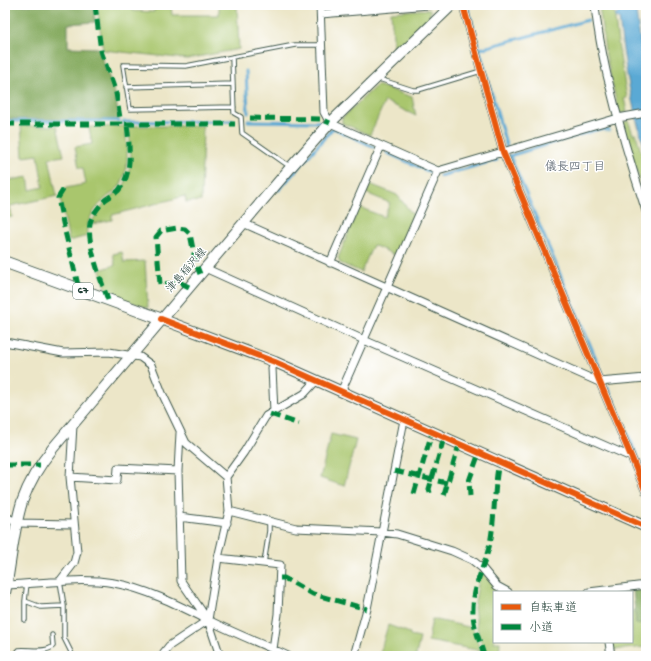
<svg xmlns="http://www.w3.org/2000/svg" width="651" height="661" font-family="'Gochi Hand','Klee One',sans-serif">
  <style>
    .green { fill: #a9c66d; stroke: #648250 }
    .forest { fill: #86ab60; stroke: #52744a }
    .water { fill: #5aa9d4; stroke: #3c7384 }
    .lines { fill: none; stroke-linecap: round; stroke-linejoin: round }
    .stream { stroke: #5aa9d4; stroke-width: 3 }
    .lane-casing { stroke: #3e564a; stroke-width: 5.5 }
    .street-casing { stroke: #3e564a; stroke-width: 9 }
    .secondary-casing { stroke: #3e564a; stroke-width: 12 }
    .primary-casing { stroke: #3e564a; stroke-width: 13 }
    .lane { stroke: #fff; stroke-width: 3.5 }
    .street { stroke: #fff; stroke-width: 7 }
    .secondary { stroke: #fff; stroke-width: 10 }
    .primary { stroke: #fff; stroke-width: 11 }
    .quiet { stroke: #00873e; stroke-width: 5; stroke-dasharray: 10 5; stroke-linecap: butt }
    .cycleway-casing { stroke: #fff; stroke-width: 8 }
    .cycleway { stroke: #e8590c; stroke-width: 6 }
    .labels { text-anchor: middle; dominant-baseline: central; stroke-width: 3; stroke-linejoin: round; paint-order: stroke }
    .shield { fill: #fff; stroke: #627771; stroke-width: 1 }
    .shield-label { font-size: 10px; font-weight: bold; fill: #1f3d34 }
    .street-label { font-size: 11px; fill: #1f3d34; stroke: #fff }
    .neighbourhood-label { font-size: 12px; fill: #55606b; stroke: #fff }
  </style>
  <rect width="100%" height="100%" fill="#fff"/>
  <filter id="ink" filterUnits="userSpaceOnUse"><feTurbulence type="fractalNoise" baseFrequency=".025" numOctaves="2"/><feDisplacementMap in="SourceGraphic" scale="8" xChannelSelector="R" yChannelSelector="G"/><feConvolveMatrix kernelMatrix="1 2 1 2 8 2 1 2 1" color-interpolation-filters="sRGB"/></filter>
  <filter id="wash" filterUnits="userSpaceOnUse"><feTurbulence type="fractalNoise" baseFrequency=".012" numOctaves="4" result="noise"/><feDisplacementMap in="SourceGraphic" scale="16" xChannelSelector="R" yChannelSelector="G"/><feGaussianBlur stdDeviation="0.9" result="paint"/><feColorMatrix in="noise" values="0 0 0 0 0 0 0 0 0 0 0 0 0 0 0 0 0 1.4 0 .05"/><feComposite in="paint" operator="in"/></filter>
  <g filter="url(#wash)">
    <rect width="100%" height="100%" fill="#ece6c8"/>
    <path class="green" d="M97 5H132L133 11 154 12V5H171L172 15H219V5H237L239 49 187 59 103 50Z
      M599 5H613L619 50 627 98H624L627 112 619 114 605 51Z
      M430 9V16L394 51 391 12Z
      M377 85 412 97 416 116 385 101 370 135 342 123V118Z
      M628 120 633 134H636L646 169V203L623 124Z
      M21 126H57L64 156 49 158 57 196 10 206 12 217 5 218V177L10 176V180L28 177 30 190 43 187 38 155 23 157Z
      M125 126C127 146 130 166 121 184 117 191 108 195 103 201 94 209 85 223 87 236L69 241 60 197 66 188 86 184 83 168H79L75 147 92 144 89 127Z
      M129 126H203L201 201 186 202 185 196 112 215V220L92 224V221L105 202 123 188 128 176 131 159Z
      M370 184 397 195 414 216 397 256 373 245 361 272 340 263 338 258 359 207 384 217 390 203 366 193Z
      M122 252 124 262 145 261 148 308 108 294 100 270 115 265 113 254Z
      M331 434 356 440 344 486 320 478Z
      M480 573 484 574 501 592H494V642H500L499 656H486L478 633 474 608Z
      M632 611H635L636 624 646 623V647L613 650 612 642H632Z
      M432 619 473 628 481 653 477 650 428 641Z
      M388 625 410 633V636L420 638 416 655 417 656H390L380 653Z"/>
    <path class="forest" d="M5 5H94L95 22 68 24V47L98 48 115 93 119 120 5 119Z
      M646 588V623L636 624 633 589Z"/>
    <path class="water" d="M617 5H635L646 80V153C632 109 624 64 619 18H616L615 15 618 14Z"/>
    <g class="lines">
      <path class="stream" d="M467 5 507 148
        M480 49 588 20
        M246 71 248 113
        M5 121H119
        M248 121 320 122
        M123 122 234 121
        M387 153 430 172
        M509 156 599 129 609 130
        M510 156 603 375
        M440 176 497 160
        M279 190 333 128 374 147
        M608 387 646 477"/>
    </g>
  </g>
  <g filter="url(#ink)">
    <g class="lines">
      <defs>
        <path id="lane" d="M232 57 234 113 241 117 242 133 289 166
          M379 79 413 90H418L481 71
          M126 87 233 84
          M234 107 130 109 123 65 186 66 295 45H322
          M264 563 269 531V521
          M60 581 64 606V638L72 654
          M25 601 41 607 64 606
          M25 620V601L27 583
          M14 656 19 650C29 649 47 653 53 646L52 635"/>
        <path id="street" d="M320 5 324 112 330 123 438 171 618 118 646 113
          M463 5 503 152 646 492
          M595 5C597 28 602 52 607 75 618 121 631 166 646 211
          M646 5V9
          M321 14 429 5
          M243 223 599 382 646 378
          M330 263 381 146
          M205 268 364 340 631 457
          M5 342 63 353 109 352 140 357 151 365 162 393 186 443 226 477
          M341 392 438 171
          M274 412 272 368 275 362
          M73 425 70 477 117 480 118 468 178 471
          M180 433 178 471 181 581 208 620 220 656
          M229 511 296 528 382 532 397 534 452 551 472 560 482 568 497 586 508 592
          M5 516 17 523 74 524
          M179 517 227 523
          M218 558 280 565 278 614 273 649
          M60 581 74 563 77 552 70 477
          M5 585C42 584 77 577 114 583 147 589 178 605 208 620 234 633 262 644 288 656
          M589 592 646 585
          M609 642 611 656
          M161 656 169 646 208 620 218 558 229 511 226 477 244 452 266 416 304 394 316 381
          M354 656 367 609 404 420"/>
        <path id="secondary" d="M161 319 275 362 646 527
          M5 593C11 563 13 531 22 502 29 482 40 464 53 448L291 167 330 123 452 5"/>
        <path id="primary" d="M5 262 161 319"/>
      </defs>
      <use href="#lane" class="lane-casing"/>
      <use href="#street" class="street-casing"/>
      <use href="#secondary" class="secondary-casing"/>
      <use href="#primary" class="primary-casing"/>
      <use href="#lane" class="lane"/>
      <use href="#street" class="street"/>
      <use href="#secondary" class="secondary"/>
      <use href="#primary" class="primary"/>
      <path class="quiet" d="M95 5 101 51 116 93 121 124
        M250 118 321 119 330 123
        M5 124H235
        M63 190 58 198 63 223 79 289
        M189 287 181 283 160 284 156 237 161 231 177 228 185 229 190 234 196 264 200 274
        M108 300C102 283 84 237 91 220 93 214 100 205 105 200 110 196 118 193 121 187 133 171 129 143 127 124
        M270 414 299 424
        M5 465H40
        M394 471 447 483
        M430 493 429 489 444 438
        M414 494 432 432
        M444 495 459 445
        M470 496 469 481 479 453
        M280 578H284L313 594 367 609
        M484 656C480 640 472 625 473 609 473 584 487 562 491 538 495 513 494 487 499 462"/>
      <defs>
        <path id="cycleway" d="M463 5 503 152 646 492
          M161 319 275 362 646 527"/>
      </defs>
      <use href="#cycleway" class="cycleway-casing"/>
      <use href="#cycleway" class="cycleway"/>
    </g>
  </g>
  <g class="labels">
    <rect class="shield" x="73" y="283" width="20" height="16" rx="3"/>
    <g class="shield-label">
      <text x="83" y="291">67</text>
    </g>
    <g class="street-label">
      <text transform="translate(187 271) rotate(-49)">津島稲沢線</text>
    </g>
    <g class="neighbourhood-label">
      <text x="575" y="168">儀長四丁目</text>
    </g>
  </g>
  <rect width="651" height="661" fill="none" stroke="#fff" stroke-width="20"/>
  <rect x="493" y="591" width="140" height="52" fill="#ffffff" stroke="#a5b1ae"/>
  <rect x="501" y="604" width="20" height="6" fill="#e8590c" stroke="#a5b1ae"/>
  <text x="529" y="611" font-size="12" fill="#1f3d34">自転車道</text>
  <rect x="501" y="624" width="20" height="6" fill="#00873e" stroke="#a5b1ae"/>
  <text x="529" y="631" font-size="12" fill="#1f3d34">小道</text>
</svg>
